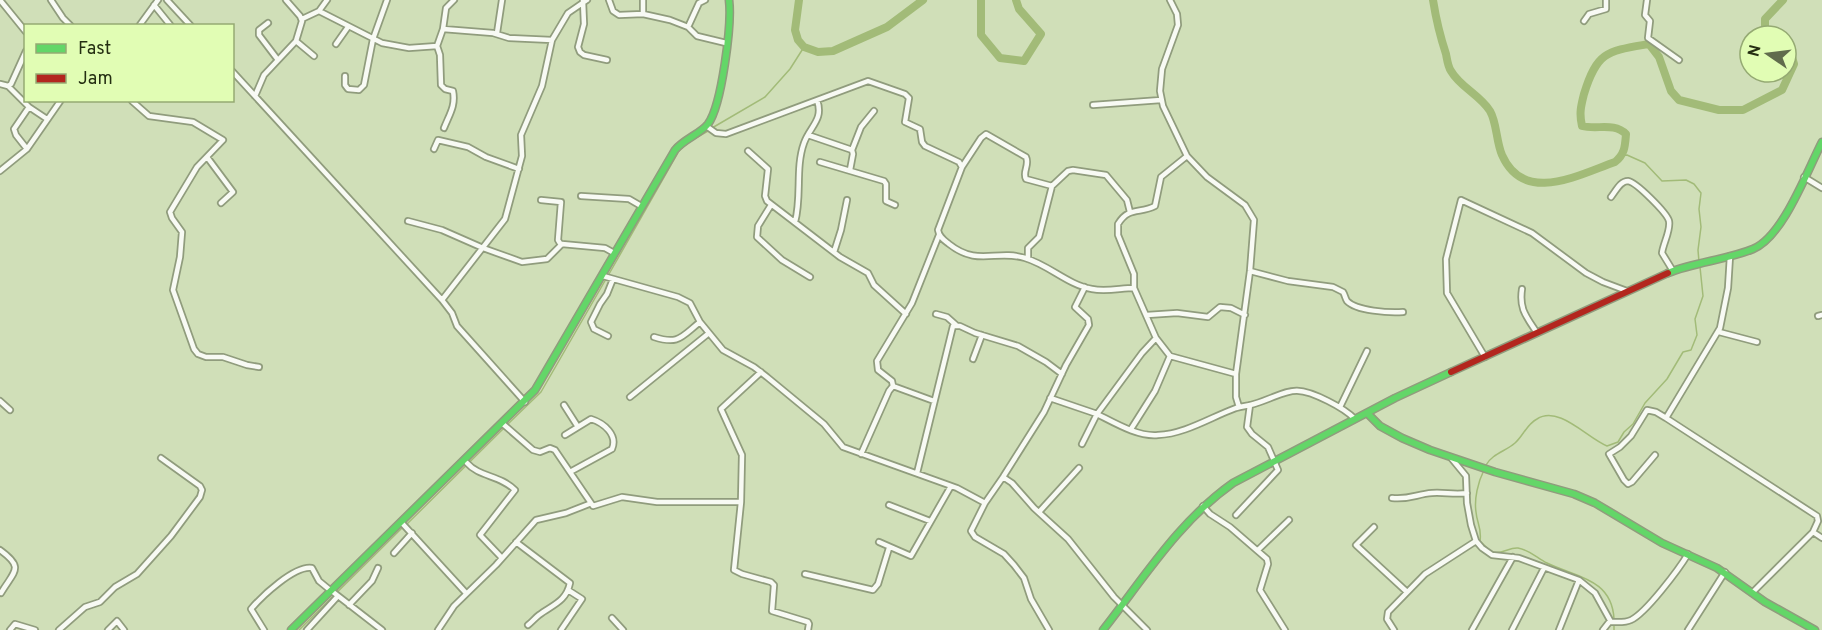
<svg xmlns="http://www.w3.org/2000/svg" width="1822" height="630" font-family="Overpass,sans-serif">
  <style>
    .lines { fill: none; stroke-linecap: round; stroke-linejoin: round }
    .stream { stroke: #a2bb78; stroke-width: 1.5 }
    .river { stroke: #a2bb78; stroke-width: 8 }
    .street-casing { stroke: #909c7d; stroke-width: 8 }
    .fast-casing { stroke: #909c7d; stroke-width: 9 }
    .jam-casing { stroke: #909c7d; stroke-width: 9 }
    .street { stroke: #f8faf4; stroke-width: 4.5 }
    .fast { stroke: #63d668; stroke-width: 6 }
    .jam { stroke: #b3261e; stroke-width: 6 }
  </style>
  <rect width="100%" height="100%" fill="#d0dfb8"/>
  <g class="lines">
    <path class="stream" d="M712 128 765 97 790 69 804 47
      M1621 156 1627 155 1645 163 1662 181 1686 180 1694 184 1701 193 1699 209 1701 227 1698 250 1699 262
      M609 274 679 151 687 143 708 131
      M507 425 541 392 606 279
      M1486 465C1492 454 1506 451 1515 443 1523 436 1527 424 1537 419 1559 405 1587 438 1607 446L1618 442 1624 432 1633 424 1645 403 1667 379 1683 352 1691 350 1697 335 1695 319 1703 296 1700 267
      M1484 470C1478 482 1474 499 1476 512 1477 524 1482 528 1480 541L1488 549
      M407 524 504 428
      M1492 552C1502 555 1509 547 1518 548 1530 550 1537 558 1547 563 1575 577 1612 578 1614 619
      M1614 626V630
      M299 630 403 527"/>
    <path class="river" d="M799 0 795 30 798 40 804 47 818 52 833 51 887 27 923 0
      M981 0V35L1000 58 1024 61 1041 34 1019 9 1016 0
      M1433 0C1436 19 1440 36 1446 54 1447 59 1448 67 1451 71 1460 87 1480 95 1490 111 1497 123 1496 141 1502 155 1524 205 1578 175 1615 162 1625 154 1625 146 1626 134 1614 122 1597 130 1582 126 1579 113 1581 106 1584 94 1597 51 1608 51 1649 44L1659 57 1671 91 1679 100 1719 110H1743L1782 90 1794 64 1791 54 1786 50
      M1771 36 1765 30V19L1783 0"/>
    <defs>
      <path id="street" d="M0 0 26 32
        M51 0 63 18 71 26
        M167 0 191 26
        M609 0 613 11 619 15 643 14 670 20 688 27 697 36 726 43
        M643 0V14
        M1170 0 1177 14 1178 25 1162 69 1160 91 1163 106 1187 156 1207 177 1245 205 1254 220 1250 271 1236 374V397L1239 407
        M1647 0 1645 15 1650 21 1648 38 1679 60
        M583 1 584 24 578 47 580 52 584 55 607 60
        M154 5 171 26
        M319 11 327 0
        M302 19 319 11 382 43 409 48 437 46 443 29 493 33 509 38 552 40
        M1584 21 1589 14 1606 9V0
        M268 23 259 30V35L278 60
        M139 26 158 0
        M688 27 699 3 705 0
        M443 29 446 8 454 0
        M497 33 502 0
        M296 41 314 56
        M336 44 348 27
        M437 46 440 55 441 85 445 89 453 91C456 106 449 115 444 128
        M232 71 442 300 452 313 457 326 525 402
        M345 76V85L348 89 359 90 364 85 373 39 387 0
        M0 84 8 86 11 84 26 51
        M8 86 29 107 47 119
        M255 96 264 75 296 41 302 21 300 16 286 0
        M132 101 149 116 193 122 223 140 197 167 170 212 172 218 182 232 180 257 173 290 194 349 198 354 206 357H223L247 365 259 367
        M1093 105 1161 100
        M709 128 716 133 726 134 868 81 905 94 909 98 905 122 920 129 922 142 925 146 959 162 962 167 938 230C939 237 944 240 949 244 978 267 996 249 1025 258 1049 265 1068 285 1092 289 1106 292 1121 288 1134 288
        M808 135 852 150 853 154 850 170
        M27 149 16 135 14 129 29 107
        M434 149 438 140 468 147 486 157 519 169
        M852 150 861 127 874 111
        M748 151 768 169 765 196 767 201 840 257 868 273 874 285 906 314
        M207 157 233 192 221 203
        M820 162 884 181 886 184V201L895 205
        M962 167 981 138 986 134 1026 157C1030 165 1022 172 1026 179L1052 186 1068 171 1073 170 1106 175 1127 200 1130 212
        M0 171 27 149 61 100
        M1804 177 1822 188
        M581 196 629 199 641 206
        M1611 197C1616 191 1620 181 1628 181 1636 182 1667 213 1669 221 1671 230 1663 244 1662 253L1673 271
        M541 200 561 202 558 240 561 245
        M771 205 758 226 757 237 782 260 810 277
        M408 221 442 230 483 248 522 262 547 259 562 244 605 248 614 253
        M795 222C802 197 795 168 804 143 810 126 824 120 817 100
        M834 252 841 230 847 200
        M1730 256 1728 288 1720 328 1666 418 1817 516 1818 521 1813 532
        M1028 259V248L1039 237 1052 186
        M1250 271 1288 281 1333 287 1343 292C1345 295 1345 298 1347 301 1356 311 1390 313 1403 312
        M603 276 678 297 690 303 700 322 723 350 754 367 767 377 824 424 843 447 957 488 985 503 1003 477 1044 412 1066 365 1089 325 1088 319 1075 307 1085 287
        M1522 289C1519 309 1526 316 1537 333
        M442 300 505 219 522 156 521 135 542 86 552 40 568 13 587 0
        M936 314 947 317 956 325
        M1147 315 1177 313 1208 317 1220 307 1231 308 1245 315
        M1818 316 1822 315
        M1719 332 1757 342
        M608 336 594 329 591 322 600 304 607 294 613 279
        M654 337C679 345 681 337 700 322
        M1156 338 1134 288V274L1118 235V224C1129 206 1140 214 1155 206L1161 177 1187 156
        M1485 357 1447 293 1446 259 1461 200 1532 233 1586 273 1603 282 1627 291
        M973 359 982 335
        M761 372 721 409 742 455 741 502 734 570 742 574 771 582 774 585 772 611 808 622 809 624 808 630
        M1236 374 1170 356 1156 338 1142 353 1097 414C1115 423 1138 437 1158 435 1185 434 1211 417 1236 408 1242 406 1248 406 1254 404 1289 393 1291 382 1328 401 1338 406 1347 411 1355 419
        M893 386 892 381 878 370 877 361 912 303 939 235
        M630 397 709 333
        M1050 398 1097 414 1082 444
        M0 401 10 410
        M564 405 578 427
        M1340 407 1367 351
        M503 424 533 450 540 452 550 448 555 450 593 506 622 497 657 502H741
        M1131 429 1155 391 1170 356
        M565 435 591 419C604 423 618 435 612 449L570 472
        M861 454 889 391 893 386 934 401
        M1655 455 1632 482 1628 484 1624 480 1609 454 1620 447 1631 436 1647 410 1656 412 1666 418
        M1452 459 1466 476 1467 503 1471 525 1476 541 1482 548 1492 555 1519 558 1579 580 1595 593 1611 622C1617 622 1625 623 1631 620 1646 613 1679 569 1688 554
        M467 463C479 477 500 475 515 490L480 535 502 558
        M917 473 953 326H960L975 333 1018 346 1046 362 1062 374
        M1003 477 1012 483 1034 508 1068 539 1114 597 1147 630
        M1392 498C1409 500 1417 494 1432 493 1444 492 1455 495 1467 493
        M985 503 971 531 975 537 1004 554 1014 565 1024 578 1031 599 1049 630
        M889 505 930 521
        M1203 506 1210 514 1230 527 1267 559 1268 564 1260 590 1285 630
        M1039 512 1079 468
        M1236 515 1278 470 1268 447 1252 434 1247 427 1250 405
        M401 522 466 593
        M1374 527 1356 545 1407 592
        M516 542 570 583C566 602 552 605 539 615 535 618 532 622 528 625
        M879 542 911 556 951 486
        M0 550C25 568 14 571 1 593
        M1258 550 1289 520
        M394 553 412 533
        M805 574 873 590 878 584 889 548
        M333 592 382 630
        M1752 593 1813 532 1822 538
        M349 605 372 581 378 568
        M612 618 623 630
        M10 630 15 624 35 630
        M59 630 85 607 100 602 115 587 137 574 171 536 200 497 202 490 200 486 161 458
        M108 630 117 621 124 630
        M264 630 251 609C262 596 295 565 312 568L319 581 330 590
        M307 630 338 596
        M438 630 454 606 496 565 536 520 566 513 589 504
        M561 630 582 599 568 590
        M1394 630 1387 619 1388 612 1425 574 1476 541
        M1472 630 1513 557
        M1512 630 1544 568
        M1559 630 1579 580
        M1603 630 1610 621
        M1688 630 1725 572"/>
      <path id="fast" d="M1668 273C1695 262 1726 260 1753 249 1783 237 1807 171 1822 142
        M1367 413 1380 426 1402 438 1430 450 1495 472 1574 494 1595 503 1662 543 1717 568 1765 602 1815 630
        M291 630 535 390 675 150C684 139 700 134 708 124 722 105 732 23 729 0
        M1103 630C1144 578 1178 522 1233 483L1395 398 1451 372"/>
      <path id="jam" d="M1451 372 1668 273"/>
    </defs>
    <use href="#street" class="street-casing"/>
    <use href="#fast" class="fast-casing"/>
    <use href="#jam" class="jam-casing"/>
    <use href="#street" class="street"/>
    <use href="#fast" class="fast"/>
    <use href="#jam" class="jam"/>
  </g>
  <rect x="24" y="24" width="210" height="78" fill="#e1fdb4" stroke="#95aa73" stroke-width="1.5"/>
  <rect x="36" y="44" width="30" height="9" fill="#63d668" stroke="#95aa73" stroke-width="1.5"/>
  <text x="78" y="54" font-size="18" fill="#242e12">Fast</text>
  <rect x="36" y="74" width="30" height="9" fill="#b3261e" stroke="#95aa73" stroke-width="1.5"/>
  <text x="78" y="84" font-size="18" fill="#242e12">Jam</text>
  <g transform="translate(1768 54) rotate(284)"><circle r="28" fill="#e1fdb4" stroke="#95aa73" stroke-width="1.5"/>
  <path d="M0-4.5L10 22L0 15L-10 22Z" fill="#606c4c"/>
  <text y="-9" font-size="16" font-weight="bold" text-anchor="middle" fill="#242e12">N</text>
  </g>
</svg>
